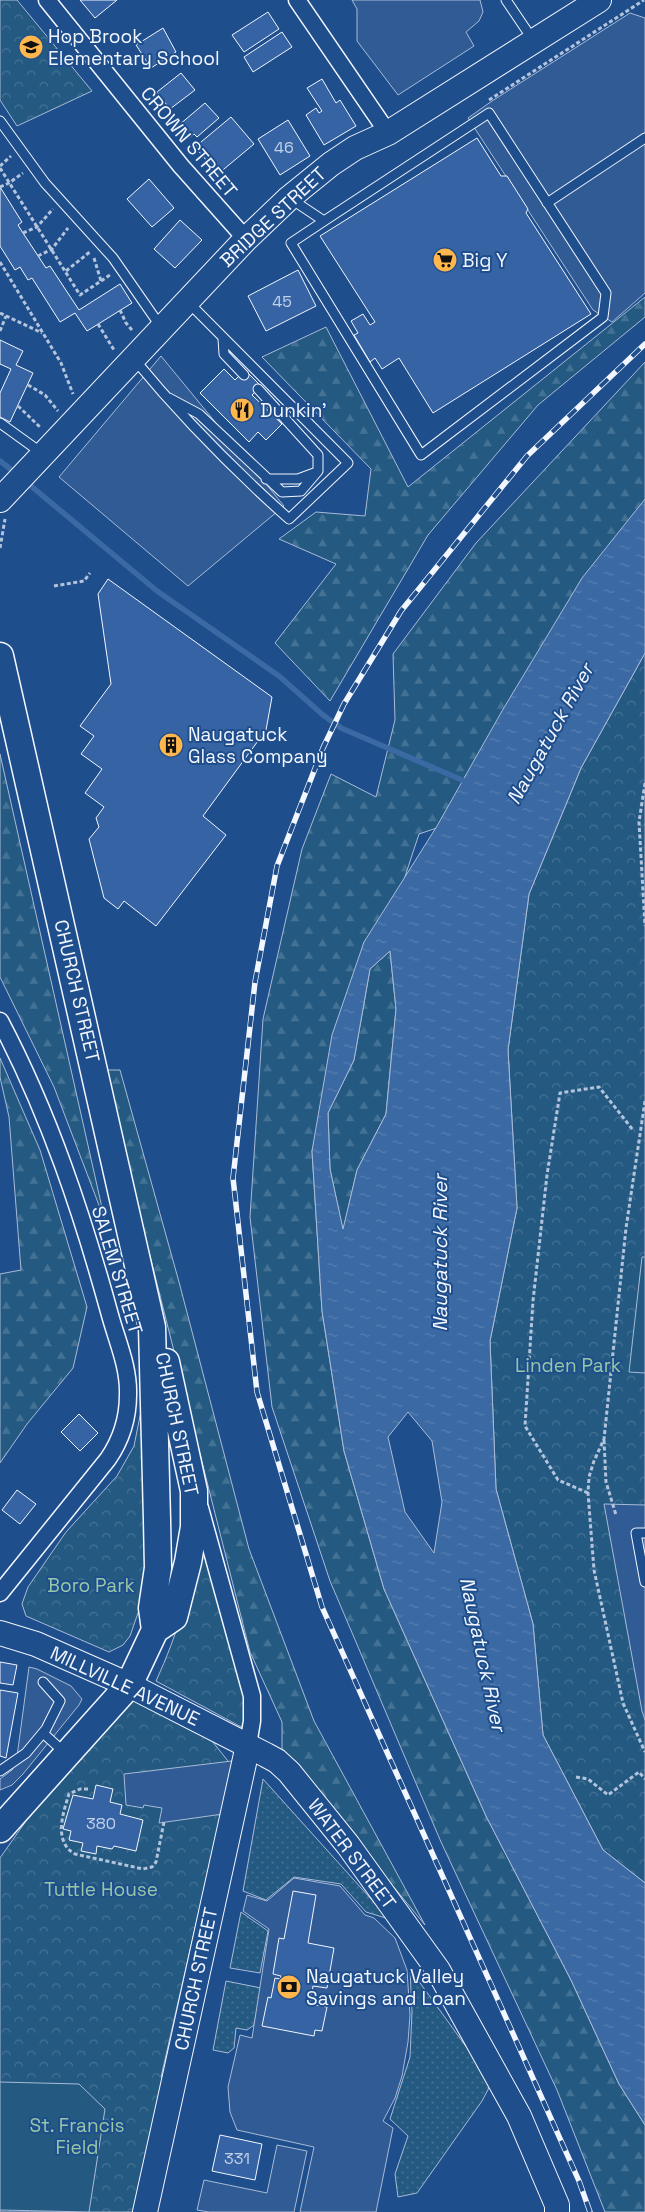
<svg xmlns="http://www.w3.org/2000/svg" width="645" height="2212" font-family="'Space Grotesk',sans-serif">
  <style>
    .grass { fill: url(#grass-dots); stroke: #a8bbd7 }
    .forest { fill: url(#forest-firs); stroke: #a8bbd7 }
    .park { fill: url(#park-crowns); stroke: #a8bbd7 }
    .garden { fill: #245a82; stroke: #a8bbd7 }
    .parking { fill: #305b95; stroke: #a8bbd7 }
    .water { fill: url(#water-ripples); stroke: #a8bbd7; fill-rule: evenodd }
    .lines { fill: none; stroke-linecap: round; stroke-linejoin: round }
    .stream { stroke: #3b69a3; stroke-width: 5.5 }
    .building { fill: #3563a3; stroke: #f2f6ff }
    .lane-casing { stroke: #f2f6ff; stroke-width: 11 }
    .street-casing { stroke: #f2f6ff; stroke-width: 19 }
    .secondary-casing { stroke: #f2f6ff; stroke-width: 26 }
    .primary-casing { stroke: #f2f6ff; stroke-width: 29 }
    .path { stroke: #b3c4dc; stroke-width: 3; stroke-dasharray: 4 2.5; stroke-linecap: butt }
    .lane { stroke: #1f4e8c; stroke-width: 9 }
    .street { stroke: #1f4e8c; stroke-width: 16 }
    .secondary { stroke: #1f4e8c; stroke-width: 24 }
    .primary { stroke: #1f4e8c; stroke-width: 26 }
    .rail-casing { stroke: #f2f6ff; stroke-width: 5.5 }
    .rail { stroke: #1f4e8c; stroke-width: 4; stroke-dasharray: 11; stroke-linecap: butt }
    .labels { text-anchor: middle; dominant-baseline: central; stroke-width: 4; stroke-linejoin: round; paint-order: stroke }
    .number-label { font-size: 16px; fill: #c3d1e8 }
    .poi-label { font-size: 19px; fill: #f2f6ff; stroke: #1f4e8c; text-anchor: start }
    .street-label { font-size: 19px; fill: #f2f6ff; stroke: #1f4e8c }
    .park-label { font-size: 19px; fill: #97c8a6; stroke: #1f4e8c }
    .water-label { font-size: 20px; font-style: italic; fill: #f2f6ff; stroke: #1f4e8c }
  </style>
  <defs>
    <pattern id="grass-dots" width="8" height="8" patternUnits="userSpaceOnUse" patternTransform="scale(1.25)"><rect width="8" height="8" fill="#245a82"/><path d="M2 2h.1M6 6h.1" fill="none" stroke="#447295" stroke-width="1.8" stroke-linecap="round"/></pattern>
    <pattern id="forest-firs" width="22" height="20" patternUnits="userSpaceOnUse" patternTransform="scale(1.25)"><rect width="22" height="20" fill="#245a82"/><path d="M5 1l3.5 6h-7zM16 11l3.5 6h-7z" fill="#447295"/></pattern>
    <pattern id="park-crowns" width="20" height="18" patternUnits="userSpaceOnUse" patternTransform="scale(1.25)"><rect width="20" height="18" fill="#245a82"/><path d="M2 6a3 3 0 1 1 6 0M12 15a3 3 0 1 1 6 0" fill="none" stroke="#447295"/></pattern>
    <pattern id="water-ripples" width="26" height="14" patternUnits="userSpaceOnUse" patternTransform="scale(1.25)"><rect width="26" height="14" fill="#3b69a3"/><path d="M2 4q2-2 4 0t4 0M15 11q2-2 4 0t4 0" fill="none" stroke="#587fb1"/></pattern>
  </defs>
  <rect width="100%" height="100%" fill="#1f4e8c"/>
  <path class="grass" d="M263 1779 389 1919 366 1912 341 1884 294 1877 266 1900 243 1891Z
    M241 1912 268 1931 260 1973 230 1968Z
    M410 1969 475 2059 490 2086 482 2101 417 2193 398 2197 395 2174 408 2136 390 2119 410 2057 412 2012Z
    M226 1981 261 1988 254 2025 247 2030 236 2028 234 2048 228 2053 213 2050Z"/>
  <path class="forest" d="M645 297V317L538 405 428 535 330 701 275 643 336 564 279 539 316 512 365 516 371 469 262 357 326 327 408 487Z
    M645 362V516L463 819 419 834 393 913 364 942 312 1151 322 1311 344 1451 384 1589 486 1816 571 1980 619 2084 645 2125V2212H605L557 2090 441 1842 330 1581 272 1407 250 1217 263 1019 302 849 331 774 376 797 395 720 393 654 476 543Z
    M0 754 105 1221 54 1087 0 977Z
    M390 951 396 1009 386 1114 357 1170 343 1231 330 1169 328 1113 354 1060 370 969Z
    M0 1058 40 1150 87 1307 73 1368 27 1424 0 1463V1274L21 1270 9 1117 0 1077Z
    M104 1070H120L179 1282 249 1549 314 1721 425 1925 282 1751V1722L250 1652 149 1252 144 1241Z"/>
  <path class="park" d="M0 0H17L92 91 17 126 0 100Z
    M645 653V1883L603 1850 543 1735 533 1624 496 1489 490 1341 517 1208 508 1050 529 894 581 768Z
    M144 1396 147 1567 139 1610 130 1636 123 1645 109 1652 26 1616 22 1604 28 1587 66 1532 117 1476 134 1446Z
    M201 1535 248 1710 245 1729 156 1681C178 1634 191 1586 201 1535Z
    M134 1694 200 1726 232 1766 161 2077 180 2082 149 2212H0V1858L26 1821Z"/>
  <path class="garden" d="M642 1257H645V1373L629 1372Z
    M0 2082 79 2084 105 2109 89 2212 0 2210Z"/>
  <path class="parking" d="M352 0H480L483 12 479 21 466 32 474 46 398 95 357 41V9Z
    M630 13 645 18V293L612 322 593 310 468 118 492 101Z
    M161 356 284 506 188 586 59 477Z
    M604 1504 645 1505V1720L642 1711Z
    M29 1667 37 1669 71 1686 82 1699 79 1705 23 1774 12 1785 0 1790V1779L12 1770 16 1764Z
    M232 1761 223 1814 159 1823 162 1808 144 1805 143 1808 126 1805 124 1774Z
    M294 1878 340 1886 365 1915 374 1918 395 1938 407 1970 410 2015 408 2042 402 2076 395 2098 383 2121 393 2128 376 2212H300L314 2147 237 2130 230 2112 228 2087 240 2035 252 2038 269 1929 243 1911 247 1895 267 1901Z
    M277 2145 307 2151 294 2212H209L197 2210 204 2180 267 2193Z"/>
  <path class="water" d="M645 499V653L581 768 529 894 508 1050 517 1208 490 1341 496 1489 533 1624 543 1735 603 1850 645 1883V2125L619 2084 571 1980 486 1816 384 1589 344 1451 322 1311 312 1151 332 1035 364 942 437 826 502 711 582 578ZM390 951 396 1009 386 1114 357 1170 343 1229 330 1169 328 1113 354 1060 370 969ZM408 1412 432 1441 442 1502 434 1553 405 1512 388 1437Z"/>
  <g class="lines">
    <path class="stream" d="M0 461 18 475
      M25 481 157 591 279 676 323 715 341 728 469 783"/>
  </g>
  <path class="building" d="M80 0H117L95 18Z
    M268 12 279 29 244 52 232 35Z
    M163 28 176 52 151 68 136 45Z
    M282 32 292 47 253 72 244 57Z
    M181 73 195 90 170 109 157 92Z
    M322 79 336 103 340 100 356 126 324 145 306 115 316 108 319 113 322 111 307 88Z
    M205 103 219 118 197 137 194 134 189 138 179 125Z
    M231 117 254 144 218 174 195 147Z
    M288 120 310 156 280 175 258 139Z
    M477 138 501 176H507L528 209 526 213 591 314 433 413 399 358 382 369 375 358 370 362 354 335 358 333 351 321 363 314 370 325 375 322 320 236Z
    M149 179 174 208 152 227 127 199Z
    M0 187 22 222 18 225 23 233 46 268 50 266 79 310 120 284 132 303 87 331 75 313 60 322 32 278 28 280 20 267 15 270 0 246Z
    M180 220 202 240 175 268 154 249Z
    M298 270 316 306 266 331 248 296Z
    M0 340 23 351 16 365 33 373 10 422 0 417V393L11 369 0 364Z
    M224 369 235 380 245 370 261 386 252 395 282 424 266 440 258 432 249 442 200 393Z
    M108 579 272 697 266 730 203 816 226 835 156 926 124 901 118 909 104 898 89 839 99 827 96 818 104 807 85 793 102 769 81 754 94 736 80 726 111 684 98 594Z
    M79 1414 98 1433 80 1451 61 1432Z
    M17 1490 36 1504 20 1524 2 1510Z
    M0 1662 17 1665 13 1685 0 1683Z
    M0 1690 18 1693 6 1758 0 1756Z
    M96 1785 113 1789 110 1802 122 1805 120 1814 143 1820 136 1851 114 1846 112 1849 97 1846 96 1854 81 1851 83 1843 69 1840 71 1831 63 1829 73 1795 93 1799Z
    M293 1891 316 1895 308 1943 334 1948 327 1988 313 1986 310 2004 327 2007 322 2031 315 2030 314 2036 262 2026 268 1997 271 1998 275 1978 280 1979 281 1976 273 1974 279 1938 284 1939Z
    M220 2135 262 2144 255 2180 212 2171Z"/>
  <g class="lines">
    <defs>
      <path id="lane" d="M506 0 533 40
        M0 121 45 183 113 258 161 327
        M291 199 324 221 489 113 606 293 603 317 421 455 291 243 324 221
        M547 203 645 138
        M223 339 224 354 244 375
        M134 359C181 416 233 469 289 519L348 463 188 302
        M169 398 199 414 282 492 301 491 318 471V455L258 389
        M0 423 43 454
        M266 479H298L317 472
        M645 1533H636L645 1582
        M43 1733 65 1753
        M0 1771 26 1753 46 1729 60 1701 43 1682"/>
      <path id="street" d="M47 0 181 166 246 239
        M297 0 388 133
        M0 1021C49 1114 82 1213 110 1315 117 1341 129 1367 128 1395 128 1418 121 1440 108 1459L0 1593
        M200 1508 252 1696V1721L248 1745"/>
      <path id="secondary" d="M0 500 246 239 289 198 331 164 355 148 388 133 599 0
        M0 1633 36 1644 129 1685 266 1755 277 1761 289 1772 348 1845 438 1970 519 2116 557 2205V2212
        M145 2212 248 1745"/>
      <path id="primary" d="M0 656 152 1327 157 1520 158 1568 152 1608 155 1630
        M0 1829 129 1685 155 1630 174 1617 188 1562 194 1527V1491L166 1362"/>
    </defs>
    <use href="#lane" class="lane-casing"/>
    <use href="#street" class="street-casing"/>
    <use href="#secondary" class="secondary-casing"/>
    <use href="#primary" class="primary-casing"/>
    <path class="path" d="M489 100 644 0
      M0 166 11 156
      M0 168 80 295 110 275
      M0 187 9 183 23 173
      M23 233 37 227 53 209
      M38 256 52 249 68 228
      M94 258 101 281
      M0 262 61 363 73 394
      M66 271 91 251
      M120 310 126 323 132 330
      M0 313 42 333
      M98 324 114 350
      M0 331 6 316
      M28 385 45 395 58 411
      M18 406 41 428
      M0 548 5 519
      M54 586 84 581 90 573
      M645 783 639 822 645 926
      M645 1101 626 1228 604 1439 594 1461 589 1477 588 1493 594 1570 623 1703 645 1752
      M604 1440 606 1482 616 1515
      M588 1493 558 1480 525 1426 533 1301 547 1175 560 1093 599 1087 633 1130
      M576 1777 588 1779 608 1795 639 1772 645 1779
      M88 1789H80L69 1794C63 1813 53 1842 75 1854L143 1869 152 1867 156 1862 164 1822"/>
    <use href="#lane" class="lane"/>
    <use href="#street" class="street"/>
    <use href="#secondary" class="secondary"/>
    <use href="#primary" class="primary"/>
    <defs>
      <path id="rail" d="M590 2212 579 2181 322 1607 257 1392 233 1178 255 982 277 866 323 748 344 704 401 611 527 456 645 344"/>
    </defs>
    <use href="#rail" class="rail-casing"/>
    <use href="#rail" class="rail"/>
  </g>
  <defs>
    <symbol id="school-disc" viewBox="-11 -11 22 22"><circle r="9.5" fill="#ffb74d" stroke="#1f4e8c"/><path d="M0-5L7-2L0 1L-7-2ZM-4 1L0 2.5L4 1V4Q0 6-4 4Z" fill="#111"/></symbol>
    <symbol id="supermarket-disc" viewBox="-11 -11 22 22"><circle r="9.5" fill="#ffb74d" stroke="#1f4e8c"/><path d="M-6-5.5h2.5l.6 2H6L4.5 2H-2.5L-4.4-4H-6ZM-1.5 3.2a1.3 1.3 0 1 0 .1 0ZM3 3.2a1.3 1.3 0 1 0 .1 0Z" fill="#111"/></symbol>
    <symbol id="restaurant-disc" viewBox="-11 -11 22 22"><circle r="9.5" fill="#ffb74d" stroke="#1f4e8c"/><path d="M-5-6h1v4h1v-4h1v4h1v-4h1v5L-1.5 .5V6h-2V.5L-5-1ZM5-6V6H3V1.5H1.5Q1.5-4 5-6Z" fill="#111"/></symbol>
    <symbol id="building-disc" viewBox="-11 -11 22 22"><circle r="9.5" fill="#ffb74d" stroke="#1f4e8c"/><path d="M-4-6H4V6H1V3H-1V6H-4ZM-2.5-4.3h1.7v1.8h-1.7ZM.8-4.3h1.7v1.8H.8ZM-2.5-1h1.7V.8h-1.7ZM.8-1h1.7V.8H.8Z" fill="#111"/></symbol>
    <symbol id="bank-disc" viewBox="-11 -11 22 22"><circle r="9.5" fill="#ffb74d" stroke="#1f4e8c"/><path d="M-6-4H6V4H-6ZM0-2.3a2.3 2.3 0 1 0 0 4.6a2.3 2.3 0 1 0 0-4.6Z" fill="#111"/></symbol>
  </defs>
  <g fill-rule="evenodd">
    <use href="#school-disc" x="17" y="33" width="28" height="28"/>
    <use href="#supermarket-disc" x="431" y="246" width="28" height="28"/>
    <use href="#restaurant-disc" x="228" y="396" width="28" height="28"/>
    <use href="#building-disc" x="157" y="731" width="28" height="28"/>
    <use href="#bank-disc" x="275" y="1973" width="28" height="28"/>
  </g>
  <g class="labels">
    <g class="number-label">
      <text x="284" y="147">46</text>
      <text x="282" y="301">45</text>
      <text x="101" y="1823">380</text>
      <text x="237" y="2158">331</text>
    </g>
    <g class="poi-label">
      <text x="48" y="36">Hop Brook<tspan x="48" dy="22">Elementary School</tspan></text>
      <text x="462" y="260">Big Y</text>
      <text x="260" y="410">Dunkin'</text>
      <text x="188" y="734">Naugatuck<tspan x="188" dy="22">Glass Company</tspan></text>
      <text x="306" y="1976">Naugatuck Valley<tspan x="306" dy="22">Savings and Loan</tspan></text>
    </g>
    <g class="street-label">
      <text transform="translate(189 142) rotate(50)">CROWN STREET</text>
      <text transform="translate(273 217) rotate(-43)">BRIDGE STREET</text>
      <text transform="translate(77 991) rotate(77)">CHURCH STREET</text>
      <text transform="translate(117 1270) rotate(73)">SALEM STREET</text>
      <text transform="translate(177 1424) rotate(78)">CHURCH STREET</text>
      <text transform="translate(125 1686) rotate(25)">MILLVILLE AVENUE</text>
      <text transform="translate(352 1854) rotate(53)">WATER STREET</text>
      <text transform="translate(196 1979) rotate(-78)">CHURCH STREET</text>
    </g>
    <g class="park-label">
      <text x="568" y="1365">Linden Park</text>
      <text x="91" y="1585">Boro Park</text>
      <text x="101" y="1889">Tuttle House</text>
      <text x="77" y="2125">St. Francis<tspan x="77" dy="22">Field</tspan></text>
    </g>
    <g class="water-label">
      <text transform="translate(550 734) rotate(-61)">Naugatuck River</text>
      <text transform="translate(440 1253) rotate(-90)">Naugatuck River</text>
      <text transform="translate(483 1654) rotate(78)">Naugatuck River</text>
    </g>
  </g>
</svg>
